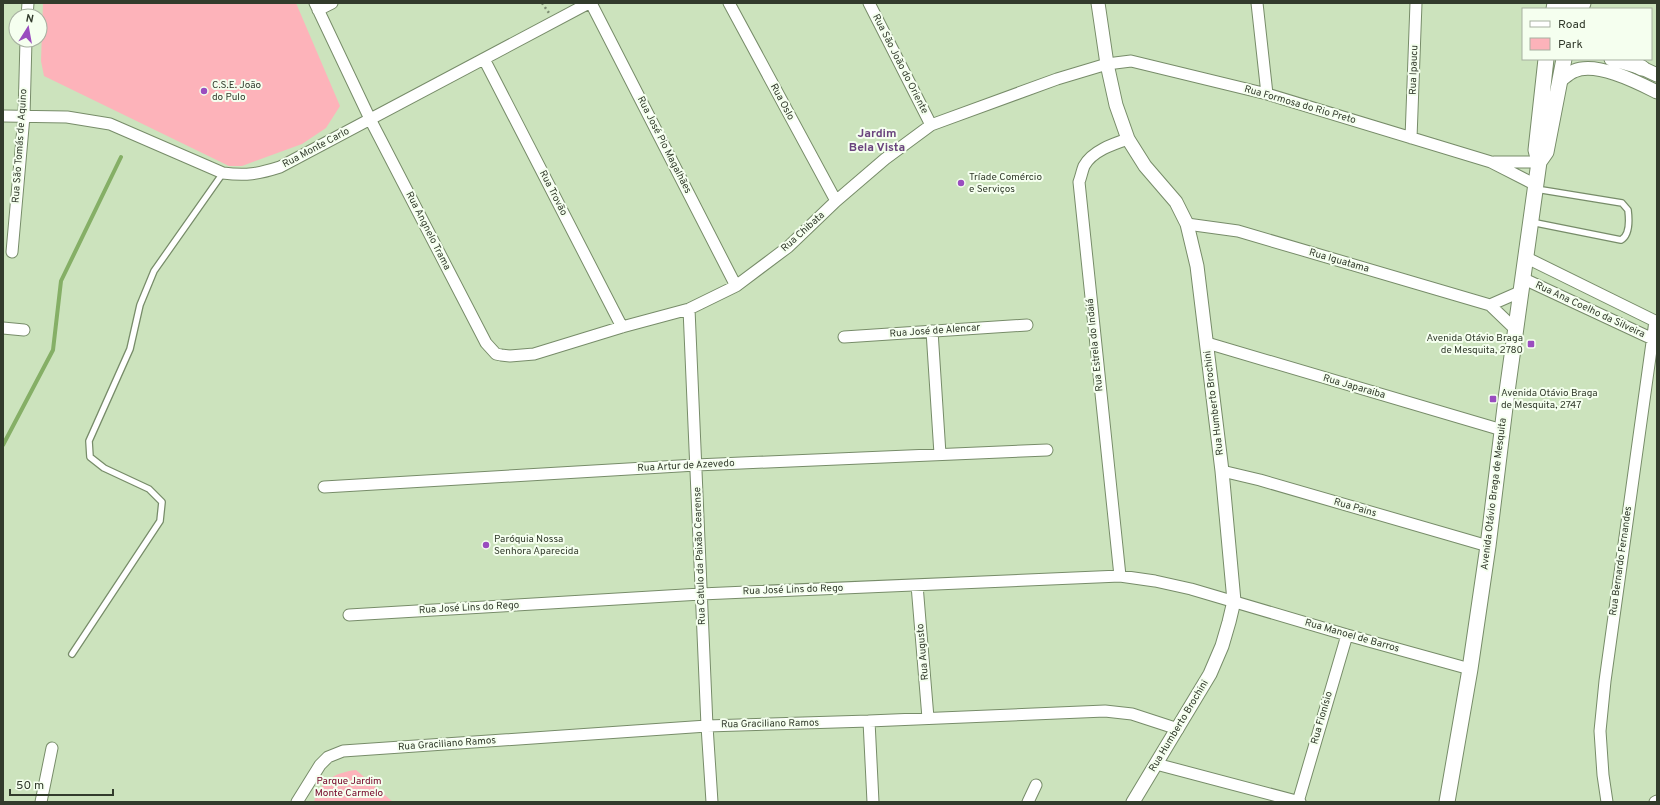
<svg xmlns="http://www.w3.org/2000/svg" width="1660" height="805" font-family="Overpass,sans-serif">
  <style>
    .green { fill: #fdb3ba }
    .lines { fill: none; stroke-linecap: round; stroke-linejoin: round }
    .stream { stroke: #85af66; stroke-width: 4 }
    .service-casing { stroke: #778c69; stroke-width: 8 }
    .minor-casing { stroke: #778c69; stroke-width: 13 }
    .tertiary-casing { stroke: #778c69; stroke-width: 15 }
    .secondary-casing { stroke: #778c69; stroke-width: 17 }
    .path { stroke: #7c8c72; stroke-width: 2.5; stroke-dasharray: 2 3; stroke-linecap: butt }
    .service { stroke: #fff; stroke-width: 5.5 }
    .minor { stroke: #fff; stroke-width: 11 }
    .tertiary { stroke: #fff; stroke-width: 13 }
    .secondary { stroke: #fff; stroke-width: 15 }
    .poi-dot { fill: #9a4dbf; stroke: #f5ffef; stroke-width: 1.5 }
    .labels { text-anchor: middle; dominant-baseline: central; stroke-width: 4; stroke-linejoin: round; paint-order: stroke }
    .street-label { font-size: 10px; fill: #323b2c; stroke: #f5ffef }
    .poi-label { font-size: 10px; fill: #323b2c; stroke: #f5ffef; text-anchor: start }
    .park-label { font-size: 10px; fill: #730226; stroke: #f5ffef }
    .quarter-label { font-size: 12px; font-weight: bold; fill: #6a447e; stroke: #f5ffef }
  </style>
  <rect width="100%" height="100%" fill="#cce3bd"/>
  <path class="green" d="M43 3H296L340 106 326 128 302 144 242 166H229L44 76 41 61Z
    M356 770 393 802H314C321 780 334 773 356 770Z"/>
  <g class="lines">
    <path class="stream" d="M3 445 53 350 61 281 121 157"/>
    <defs>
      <path id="service" d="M1531 222 1621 240C1630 235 1629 218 1628 210L1622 203 1536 189
        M72 654 160 521 162 502 149 489 104 468 90 457 89 441 130 349 140 305 154 271 223 173"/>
      <path id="minor" d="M315 3 370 119 486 343 496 354 501 355 510 356 534 354 622 327 689 309 736 286 788 247 836 201 885 159 931 125 1057 79 1107 64 1131 61 1267 94 1491 162 1536 185
        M591 3 736 286
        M729 3 836 201
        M869 3 931 125
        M1257 3 1267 94
        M318 10 332 3
        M27 16 28 3
        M484 59 622 327
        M3 116 67 117 110 124 223 173C246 176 258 174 280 167L589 3
        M1411 138 1416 3
        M1494 162H1539
        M1187 224 1238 231 1490 305 1516 330
        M12 252 24 116 26 40
        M1527 258 1657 322
        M1524 279 1657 341
        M1490 305 1522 291
        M689 309 707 726 712 802
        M3 328 24 330
        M932 331 940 454
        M844 337 1027 325
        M1207 343 1502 430
        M1222 471 1260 480 1488 546
        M324 487 696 465 1047 450
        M1120 576 1079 182C1081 177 1082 171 1084 166 1092 151 1113 144 1128 139
        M917 585 928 718
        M349 615 701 594 1120 576 1155 581 1191 589 1347 635 1470 669
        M869 721 873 802
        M1156 764 1300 802
        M41 802 52 748
        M297 802 320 765 328 757 343 751 707 726 869 721 1105 711 1132 714 1178 729
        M1028 802 1036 785
        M1298 802 1347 635
        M1607 802 1603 775 1600 731 1605 681 1655 321
        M1655 802 1657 801"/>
      <path id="tertiary" d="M1098 3 1107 64 1116 105 1128 139 1145 166 1176 202 1187 224 1197 266 1222 471 1234 601 1229 622 1222 646 1210 674 1133 802
        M1611 59 1642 68 1657 75
        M1561 80C1565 77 1569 73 1574 71 1596 61 1637 82 1657 92"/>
      <path id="secondary" d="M1554 9 1555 3
        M1568 9 1569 3
        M1581 9 1583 3
        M1624 59 1642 68
        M1539 162 1546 152 1564 59
        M1447 802 1470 669 1488 546 1506 399 1539 162 1536 150 1546 59"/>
    </defs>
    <use href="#service" class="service-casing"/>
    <use href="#minor" class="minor-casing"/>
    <use href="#tertiary" class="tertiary-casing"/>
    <use href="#secondary" class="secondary-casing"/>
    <path class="path" d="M542 3 549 13"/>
    <use href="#service" class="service"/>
    <use href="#minor" class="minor"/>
    <use href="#tertiary" class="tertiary"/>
    <use href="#secondary" class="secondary"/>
  </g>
  <g class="poi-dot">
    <circle cx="204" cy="91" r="4"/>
    <circle cx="961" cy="183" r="4"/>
    <rect x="1527" y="340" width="8" height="8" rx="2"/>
    <rect x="1489" y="395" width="8" height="8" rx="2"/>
    <circle cx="486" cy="545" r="4"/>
  </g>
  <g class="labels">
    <g class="street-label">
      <text transform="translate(900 64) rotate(63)">Rua São João do Oriente</text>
      <text transform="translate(1414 70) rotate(-88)">Rua Ipaucu</text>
      <text transform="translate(782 102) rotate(62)">Rua Oslo</text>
      <text transform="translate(1300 105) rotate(16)">Rua Formosa do Rio Preto</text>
      <text transform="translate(664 145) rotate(63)">Rua José Pio Magalhães</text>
      <text transform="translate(20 146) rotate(-86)">Rua São Tomás de Aquino</text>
      <text transform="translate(316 148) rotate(-28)">Rua Monte Carlo</text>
      <text transform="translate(553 193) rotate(63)">Rua Trovão</text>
      <text transform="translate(428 231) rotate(63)">Rua Angnelo Trama</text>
      <text transform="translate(803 232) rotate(-42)">Rua Chibata</text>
      <text transform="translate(1339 261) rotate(16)">Rua Iguatama</text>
      <text transform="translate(1590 310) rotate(25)">Rua Ana Coelho da Silveira</text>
      <text transform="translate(935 331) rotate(-4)">Rua José de Alencar</text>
      <text transform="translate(1095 345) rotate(-96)">Rua Estrela do Indaiá</text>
      <text transform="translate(1354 387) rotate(16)">Rua Japaraiba</text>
      <text transform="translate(1214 403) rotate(-97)">Rua Humberto Brochini</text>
      <text transform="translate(686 466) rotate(-3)">Rua Artur de Azevedo</text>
      <text transform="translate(1494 494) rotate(-83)">Avenida Otávio Braga de Mesquita</text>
      <text transform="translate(1355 508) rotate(16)">Rua Pains</text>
      <text transform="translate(700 556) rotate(-92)">Rua Catulo da Paixão Cearense</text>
      <text transform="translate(1621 561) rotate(-82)">Rua Bernardo Fernandes</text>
      <text transform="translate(793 590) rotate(-2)">Rua José Lins do Rego</text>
      <text transform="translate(469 608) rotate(-3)">Rua José Lins do Rego</text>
      <text transform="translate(1352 636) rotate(16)">Rua Manoel de Barros</text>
      <text transform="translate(923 652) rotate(-95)">Rua Augusto</text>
      <text transform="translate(1322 718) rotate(-74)">Rua Fionísio</text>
      <text transform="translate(770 724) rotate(-1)">Rua Graciliano Ramos</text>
      <text transform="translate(1179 726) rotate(-59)">Rua Humberto Brochini</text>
      <text transform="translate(447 744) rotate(-4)">Rua Graciliano Ramos</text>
    </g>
    <g class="poi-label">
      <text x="212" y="85">C.S.E. João<tspan x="212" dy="12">do Pulo</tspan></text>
      <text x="969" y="177">Tríade Comércio<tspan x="969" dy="12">e Serviços</tspan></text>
      <text x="1523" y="338" text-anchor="end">Avenida Otávio Braga<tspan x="1523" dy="12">de Mesquita, 2780</tspan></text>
      <text x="1501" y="393">Avenida Otávio Braga<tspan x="1501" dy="12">de Mesquita, 2747</tspan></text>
      <text x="494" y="539">Paróquia Nossa<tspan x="494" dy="12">Senhora Aparecida</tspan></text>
    </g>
    <g class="park-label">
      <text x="349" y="781">Parque Jardim<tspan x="349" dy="12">Monte Carmelo</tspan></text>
    </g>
    <g class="quarter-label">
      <text x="877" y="134">Jardim<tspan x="877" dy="14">Bela Vista</tspan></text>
    </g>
  </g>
  <rect width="1660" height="805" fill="none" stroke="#323b2c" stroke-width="8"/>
  <rect x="1522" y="8" width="130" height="52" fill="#f5ffef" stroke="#a7b1a1"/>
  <rect x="1530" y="21" width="20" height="6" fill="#ffffff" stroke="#a7b1a1"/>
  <text x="1558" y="28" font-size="12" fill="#323b2c">Road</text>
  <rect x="1530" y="38" width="20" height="12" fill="#fdb3ba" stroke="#a7b1a1"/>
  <text x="1558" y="48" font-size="12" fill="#323b2c">Park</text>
  <g transform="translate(28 28) rotate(11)"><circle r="19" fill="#f5ffef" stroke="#a7b1a1"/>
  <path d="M0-3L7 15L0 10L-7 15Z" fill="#9a4dbf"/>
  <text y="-6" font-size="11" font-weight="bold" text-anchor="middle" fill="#323b2c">N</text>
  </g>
  <path d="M10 789v6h103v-6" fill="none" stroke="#323b2c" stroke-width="2"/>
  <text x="16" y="789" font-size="12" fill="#323b2c" stroke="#f5ffef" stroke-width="3" paint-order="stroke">50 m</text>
</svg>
